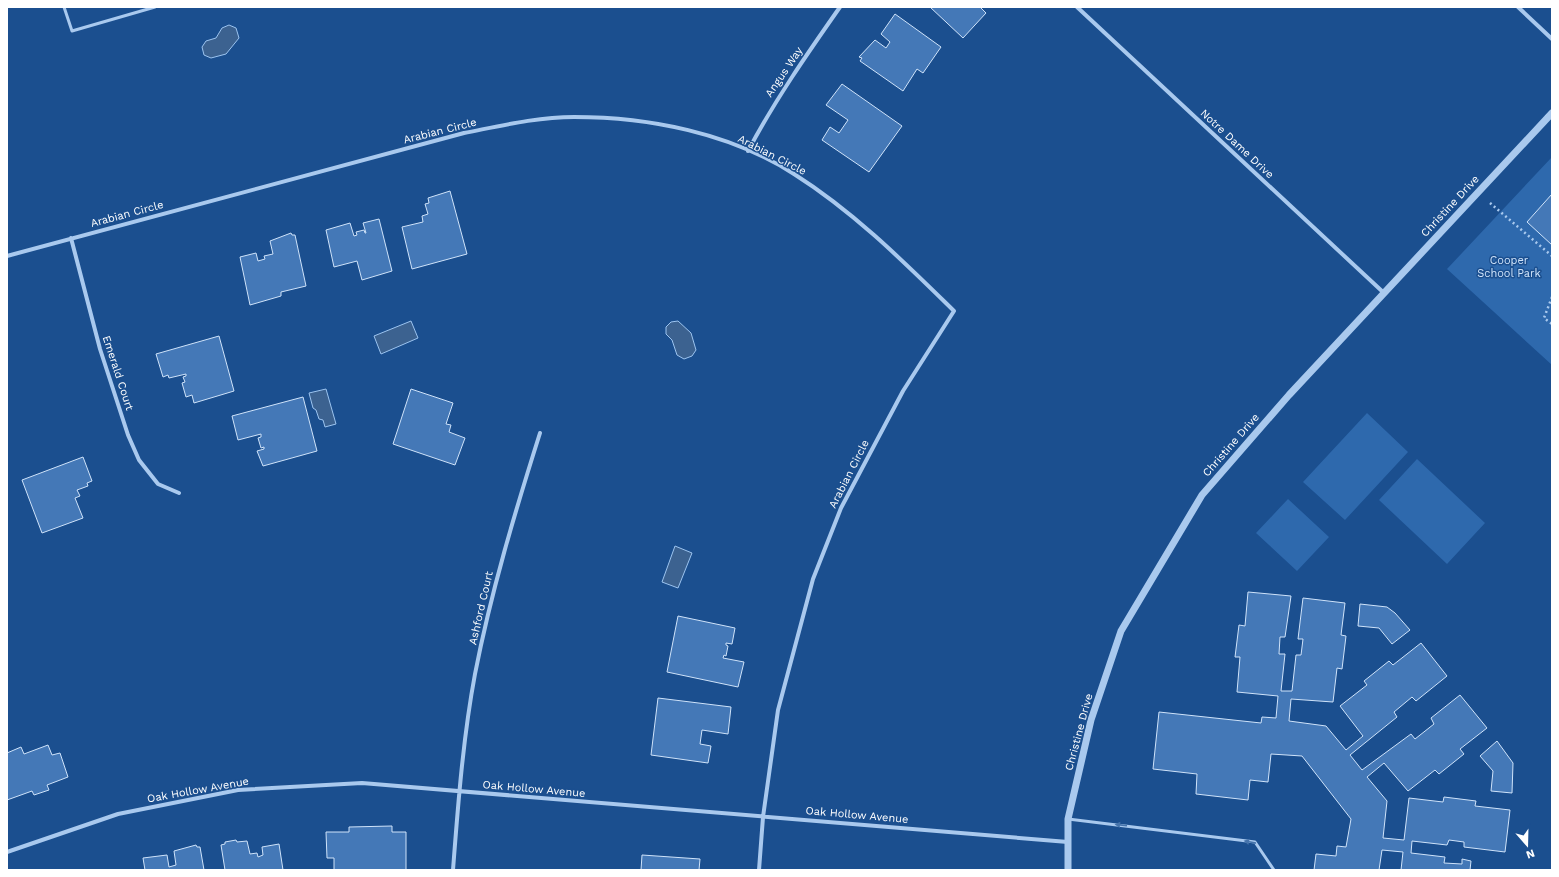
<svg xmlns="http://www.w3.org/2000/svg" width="1559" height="877" font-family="'Work Sans',sans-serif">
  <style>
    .green { fill: #2e69ad }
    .water { fill: #3c6290; stroke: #9cc4f0 }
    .building { fill: #4478b7; stroke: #cfe3fa }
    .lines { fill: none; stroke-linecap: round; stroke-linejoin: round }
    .path { stroke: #a9c9ee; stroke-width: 2.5; stroke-dasharray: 2 3; stroke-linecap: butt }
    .service { stroke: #a9c9ee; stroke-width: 3 }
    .minor { stroke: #a9c9ee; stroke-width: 4 }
    .tertiary { stroke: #a9c9ee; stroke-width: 7 }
    .oneway { fill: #4674ac }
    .labels { text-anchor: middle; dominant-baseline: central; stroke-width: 3; stroke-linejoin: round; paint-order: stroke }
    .street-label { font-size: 11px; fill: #fff; stroke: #1b4f8f }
    .park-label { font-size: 11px; fill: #cfe3fa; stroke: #1b4f8f }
  </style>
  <rect width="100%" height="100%" fill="#1b4f8f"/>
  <path class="green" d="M1552 157V365L1447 269Z
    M1367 413 1408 452 1345 520 1303 482Z
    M1417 459 1485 523 1447 564 1379 500Z
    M1288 499 1329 537 1297 571 1256 533Z"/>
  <path class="water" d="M229 25 236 28 239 38 226 54 211 58 204 55 202 47 206 41 216 38 222 28Z
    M411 321 418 338 381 354 374 336Z
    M678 321 691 333 696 350 692 356 684 359 677 355 672 340 666 334V327L671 322Z
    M326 389 336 424 325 427 323 420 319 419 316 410 313 408 309 393Z
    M675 546 692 553 678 588 662 582Z"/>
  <path class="building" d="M930 7H980L986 13 963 38Z
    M895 14 941 47 923 73 917 69 903 91 860 61 862 58 859 57 875 40 886 48 890 42 881 34Z
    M842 84 902 126 869 172 822 140 830 127 839 133 848 120 826 105Z
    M450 191 467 254 412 269 402 227 423 222 422 216 428 214 425 204 429 203 428 198Z
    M1552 194V245L1527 222Z
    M379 219 392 271 362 280 357 261 334 267 326 230 350 223 354 236 357 235 356 232 364 230 365 233H366L363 223Z
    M291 233 292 235H295L306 286 281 292V296L250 305 240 257 256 253 258 261 265 259 264 256 273 254 270 241Z
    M219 336 234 391 194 403 192 395 186 397 182 383 185 382 183 377 186 376V374L169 378 168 375 163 377 156 354Z
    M411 389 453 403 446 424 451 425 449 432 465 438 455 465 393 444Z
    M303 397 317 451 263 466 257 451 264 449V447L261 448 258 438 261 437V434L238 440 232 416Z
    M83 457 92 481 87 483 88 486 77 490 80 496 75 498 83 518 42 533 22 480Z
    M1248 592 1291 596 1285 637H1280L1279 654H1285L1281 691H1292L1296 655H1301L1303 639H1298L1303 598 1345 603 1341 635 1346 636 1342 669 1337 668 1333 702 1291 699 1289 721 1326 726 1346 750 1363 736 1340 706 1367 685 1364 681 1389 661 1393 665 1421 643 1447 676 1416 701 1412 697 1394 712 1397 717 1350 755 1362 770 1411 734 1415 739 1434 724 1431 718 1460 695 1487 728 1460 749 1464 754 1439 774 1435 770 1408 791 1384 763 1367 777 1387 801 1383 838 1404 840 1409 798 1443 802 1444 797 1476 801 1475 806 1510 810 1505 852 1464 847V842L1449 840 1447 845 1412 841 1411 853 1445 857 1444 863 1462 864V859L1471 861 1470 870H1401L1403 852 1382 850 1379 870H1314L1316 854 1336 856 1337 846 1346 847 1351 819 1302 756 1271 754 1268 782 1250 780 1248 800 1196 794 1197 774 1153 769 1159 712 1261 723 1262 717 1276 718 1278 696 1237 692 1240 657H1235L1239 625 1245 626Z
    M1360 604 1387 607 1395 613 1410 630 1392 644 1379 628 1358 626Z
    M678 616 735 628 732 644 726 643V645L728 646 726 656 724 655 723 658 744 662 738 687 667 672Z
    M658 698 731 707 728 734 702 730 700 744 711 746 708 763 651 755Z
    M1497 741 1513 763 1512 793 1491 791 1493 771 1480 756Z
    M48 745 52 755 60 753 68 777 47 785 49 790 34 795 32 791 7 800V753L21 747 24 754Z
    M392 826V832H406V870H334V858H327L326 832H349V827Z
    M236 840 237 842 247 841 250 854 257 853 258 857 263 855 262 847 279 844 283 870H225L221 845 225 844V842Z
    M196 845 197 847H200L204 870H145L143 858 167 855 169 867 176 865 174 851Z
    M642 855 700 859 699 870H641Z"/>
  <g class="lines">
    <path class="path" d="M1490 203 1552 256
      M1552 297 1544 318 1552 324"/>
    <path class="service" d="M64 7 72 31 155 7
      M1068 819 1255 842 1274 870"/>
    <path class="minor" d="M1077 7 1384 293
      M1518 7 1552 39
      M748 151C775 100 807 54 840 7
      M71 238 100 349 128 435 139 460 158 484 179 493
      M7 256 464 133C500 126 537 117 574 117 649 117 730 133 794 174 854 212 904 262 954 311L903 391 841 508 813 579 778 710 763 817 759 870
      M7 852 118 814 238 790 362 783 1068 842
      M453 870C458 805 463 738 475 674 491 592 515 512 540 433"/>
    <path class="tertiary" d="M1068 870V819L1091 720 1121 631 1202 495 1289 395 1552 113"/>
  </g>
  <defs><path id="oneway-solid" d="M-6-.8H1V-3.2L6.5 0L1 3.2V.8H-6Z"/></defs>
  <g class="oneway">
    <use href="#oneway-solid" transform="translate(1121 825) rotate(-173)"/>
    <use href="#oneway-solid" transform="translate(1250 842) rotate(-169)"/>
  </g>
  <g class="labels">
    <g class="street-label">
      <text transform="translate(784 72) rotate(-56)">Angus Way</text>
      <text transform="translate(440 131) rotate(-14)">Arabian Circle</text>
      <text transform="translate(1237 144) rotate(43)">Notre Dame Drive</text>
      <text transform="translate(772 155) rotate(27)">Arabian Circle</text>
      <text transform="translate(1450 206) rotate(-47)">Christine Drive</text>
      <text transform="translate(127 214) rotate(-15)">Arabian Circle</text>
      <text transform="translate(118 373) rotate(72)">Emerald Court</text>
      <text transform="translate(1231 445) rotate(-49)">Christine Drive</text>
      <text transform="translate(849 474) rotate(-63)">Arabian Circle</text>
      <text transform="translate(481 608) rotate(-77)">Ashford Court</text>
      <text transform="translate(1079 732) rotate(-75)">Christine Drive</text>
      <text transform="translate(534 789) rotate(5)">Oak Hollow Avenue</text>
      <text transform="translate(198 790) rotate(-10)">Oak Hollow Avenue</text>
      <text transform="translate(857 815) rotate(5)">Oak Hollow Avenue</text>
    </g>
    <g class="park-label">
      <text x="1509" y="260">Cooper<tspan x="1509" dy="13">School Park</tspan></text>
    </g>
  </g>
  <rect width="1559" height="877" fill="none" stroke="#ffffff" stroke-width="16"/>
  <g transform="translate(1527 845) rotate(160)" stroke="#1b4f8f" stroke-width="3" paint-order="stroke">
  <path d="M0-3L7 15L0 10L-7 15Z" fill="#ffffff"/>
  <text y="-6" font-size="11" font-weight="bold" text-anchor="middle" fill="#ffffff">N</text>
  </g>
</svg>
